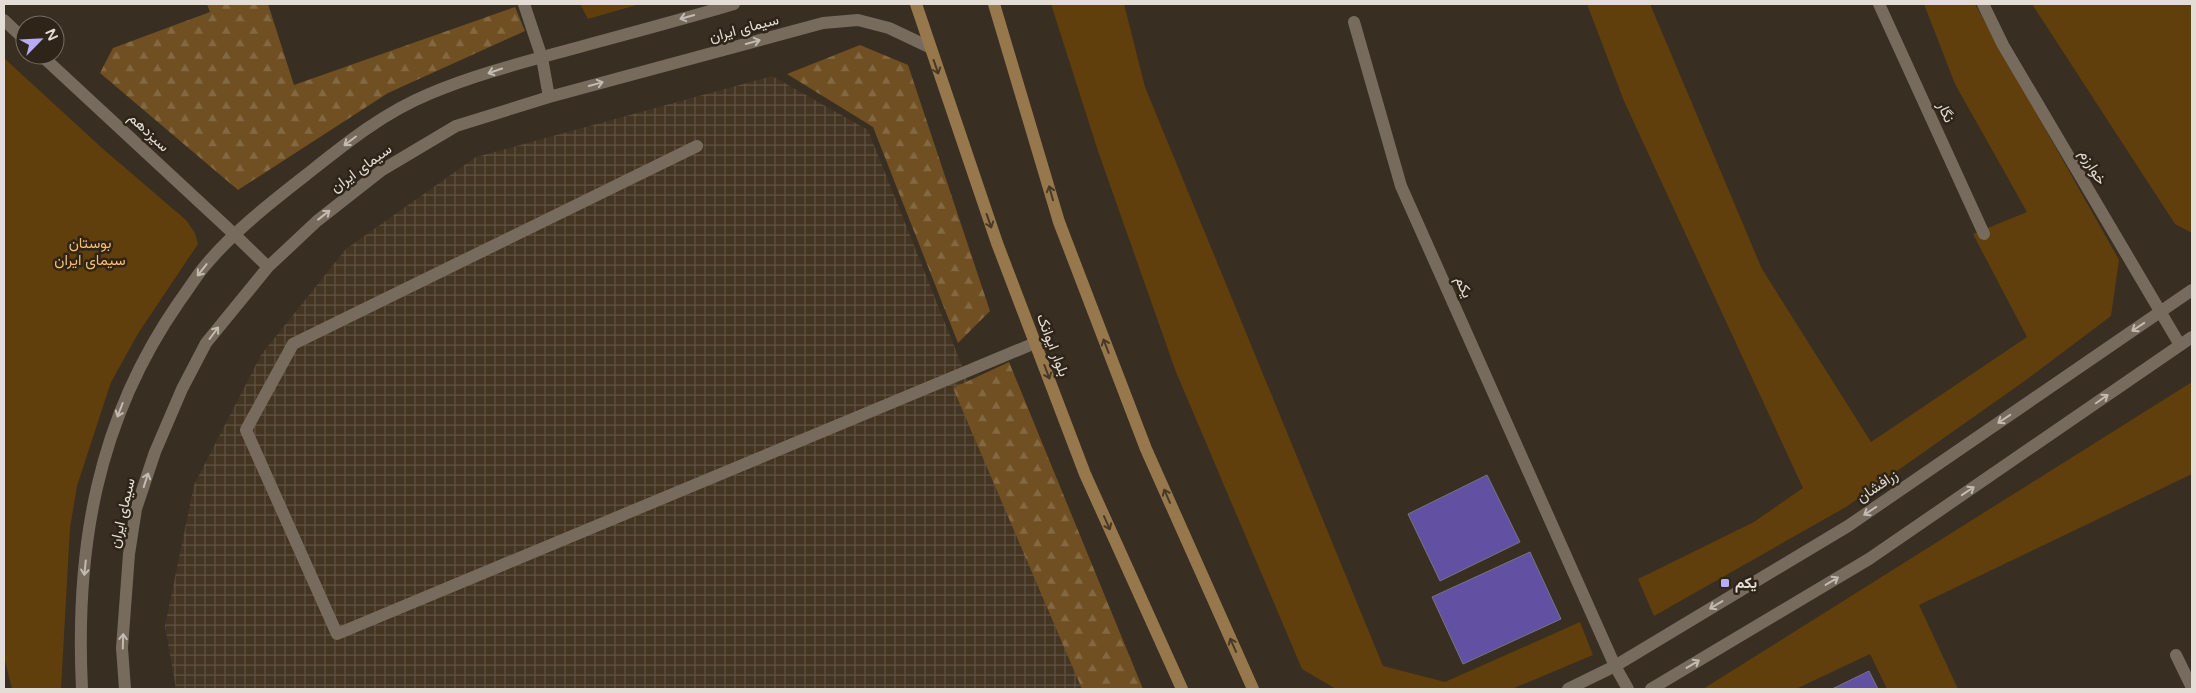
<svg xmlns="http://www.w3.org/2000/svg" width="2196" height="693" font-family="'Varela Round',Vazirmatn,sans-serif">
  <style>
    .industrial { fill: url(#industrial-grid) }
    .forest { fill: url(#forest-firs) }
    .green { fill: #603f0d }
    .building { fill: #6251a2; stroke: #767485 }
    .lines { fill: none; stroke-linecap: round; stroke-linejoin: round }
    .service { stroke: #776b5d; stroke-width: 12 }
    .minor { stroke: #776b5d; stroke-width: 12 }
    .tertiary { stroke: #776b5d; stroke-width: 12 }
    .secondary { stroke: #97784d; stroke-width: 12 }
    .oneway { stroke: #c3bbb1 }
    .oneway2 { stroke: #483925 }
    .poi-dot { fill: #b7abf8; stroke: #2e2418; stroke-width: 2 }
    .labels { text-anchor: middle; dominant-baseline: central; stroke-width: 5; stroke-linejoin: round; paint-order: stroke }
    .street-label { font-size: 15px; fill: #e3ddd5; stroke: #2e2418 }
    .park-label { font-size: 15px; fill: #fdbc6a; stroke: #2e2418 }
    .poi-label { font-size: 15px; font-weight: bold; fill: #e3ddd5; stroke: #2e2418; text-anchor: start }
  </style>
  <defs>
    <pattern id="industrial-grid" width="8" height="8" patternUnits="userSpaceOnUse" patternTransform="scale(1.25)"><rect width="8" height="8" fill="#443523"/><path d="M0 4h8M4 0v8" fill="none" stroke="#5f5242"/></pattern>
    <pattern id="forest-firs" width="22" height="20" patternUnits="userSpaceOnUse" patternTransform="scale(1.25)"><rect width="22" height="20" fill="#704f22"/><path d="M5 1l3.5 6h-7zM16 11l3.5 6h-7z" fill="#846841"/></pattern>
  </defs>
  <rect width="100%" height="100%" fill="#382e22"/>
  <path class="industrial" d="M772 76 868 130 1091 689H176L165 626 194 485 261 355 346 249 476 157Z"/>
  <path class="forest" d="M207 4H268L294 85 515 7 525 31 388 93 238 190 100 73 113 48 210 12Z
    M860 45 908 65 990 311 958 343 873 127 787 74Z
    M1009 362 1143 689H1082L953 388Z"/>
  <path class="green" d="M580 4H640L588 19Z
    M1051 4H1124L1145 87 1383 666 1445 682 1580 622 1593 655 1512 689H1336L1302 669 1176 372 1098 151Z
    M1587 4H1650L1762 269 1871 442 2027 337 1973 234 2027 212 1955 84 1924 4H1975L2119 260 2111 316 2026 380 1846 507 1654 616 1638 579 1754 522 1803 488 1624 101Z
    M2032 4H2192V233L2175 224Z
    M4 58 102 148 186 220 195 233 198 244 139 332 111 382 77 486 70 528 61 689H12L4 657Z
    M2192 382V474L1919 605 1958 689H1887L1870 654 1796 689H1703Z"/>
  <path class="building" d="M1487 475 1520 542 1440 581 1408 514Z
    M1530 552 1561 619 1463 664 1432 597Z
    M1869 671 1878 689H1832Z"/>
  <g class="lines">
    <path class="service" d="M1879 4 1984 234
      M697 146 293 344 246 430 337 634 1035 343"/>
    <path class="minor" d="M524 4 542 58
      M4 20 25 40
      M1354 22 1401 186 1615 666 1628 689
      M41 55 234 234
      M2176 655 2192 688"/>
    <path class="tertiary" d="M1983 4 2003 45 2180 345
      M542 58 549 97
      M234 234 268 267
      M82 689C75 548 97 420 179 302 188 290 195 278 204 267 233 232 270 203 306 175 345 144 383 113 429 94 471 76 517 64 561 52 619 36 677 21 734 4
      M125 689 122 648 129 554 136 509 155 452 182 389 206 343 268 267 317 221 382 170 456 126 549 97 823 23 858 20 889 28 929 47
      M1568 689 1615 666 1848 526 2192 290
      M1651 689 1869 559 2192 337"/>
    <path class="secondary" d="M916 4 997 243 1085 474 1182 689
      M994 4 1059 222 1146 449 1253 689"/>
  </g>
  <defs><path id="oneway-shaft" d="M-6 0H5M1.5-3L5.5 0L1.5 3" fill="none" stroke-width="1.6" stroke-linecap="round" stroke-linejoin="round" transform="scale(1.25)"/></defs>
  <g class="oneway">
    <use href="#oneway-shaft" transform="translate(687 17) rotate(164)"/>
    <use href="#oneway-shaft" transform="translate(753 42) rotate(-15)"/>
    <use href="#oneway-shaft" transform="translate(495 71) rotate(161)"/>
    <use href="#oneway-shaft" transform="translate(596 84) rotate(-15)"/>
    <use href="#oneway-shaft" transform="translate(350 141) rotate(143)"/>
    <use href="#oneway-shaft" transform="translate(324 215) rotate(-38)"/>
    <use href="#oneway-shaft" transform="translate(202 270) rotate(128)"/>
    <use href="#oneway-shaft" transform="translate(2138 327) rotate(146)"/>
    <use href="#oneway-shaft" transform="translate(214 333) rotate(-53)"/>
    <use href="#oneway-shaft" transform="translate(2102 399) rotate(-35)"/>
    <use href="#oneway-shaft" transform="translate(120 410) rotate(111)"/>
    <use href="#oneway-shaft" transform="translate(2004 419) rotate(146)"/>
    <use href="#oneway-shaft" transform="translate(146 480) rotate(-72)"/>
    <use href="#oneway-shaft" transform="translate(1968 491) rotate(-34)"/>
    <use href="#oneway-shaft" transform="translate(1870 511) rotate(146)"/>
    <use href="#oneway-shaft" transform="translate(85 568) rotate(96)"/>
    <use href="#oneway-shaft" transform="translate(1832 581) rotate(-31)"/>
    <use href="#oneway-shaft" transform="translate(1716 605) rotate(149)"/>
    <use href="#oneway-shaft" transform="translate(123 641) rotate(-88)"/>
    <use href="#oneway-shaft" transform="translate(1693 664) rotate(-31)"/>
  </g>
  <g class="oneway2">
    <use href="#oneway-shaft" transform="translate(936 67) rotate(71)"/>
    <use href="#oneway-shaft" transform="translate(1051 193) rotate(-106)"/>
    <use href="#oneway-shaft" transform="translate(989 221) rotate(71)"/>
    <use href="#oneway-shaft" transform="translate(1106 346) rotate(-111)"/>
    <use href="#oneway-shaft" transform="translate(1047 372) rotate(69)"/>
    <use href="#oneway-shaft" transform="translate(1167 496) rotate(-114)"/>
    <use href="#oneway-shaft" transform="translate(1107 523) rotate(66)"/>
    <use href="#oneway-shaft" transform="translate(1233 645) rotate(-114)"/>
  </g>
  <rect class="poi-dot" x="1720" y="578" width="10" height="10" rx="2.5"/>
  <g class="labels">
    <g class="street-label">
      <text transform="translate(744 28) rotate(-15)">سیمای ایران</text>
      <text transform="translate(1946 112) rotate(66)">نگار</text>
      <text transform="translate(149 132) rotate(43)">سیزدهم</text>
      <text transform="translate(2093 167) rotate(59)">خوارزم</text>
      <text transform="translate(361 168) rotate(-36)">سیمای ایران</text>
      <text transform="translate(1464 287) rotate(66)">یکم</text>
      <text transform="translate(1053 345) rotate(69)">بلوار ایوانک</text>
      <text transform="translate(1877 486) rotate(-34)">زرافشان</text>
      <text transform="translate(122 513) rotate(-77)">سیمای ایران</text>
    </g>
    <g class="park-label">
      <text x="90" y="243">بوستان<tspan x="90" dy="17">سیمای ایران</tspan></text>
    </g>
    <g class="poi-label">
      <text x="1735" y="583">یکم</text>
    </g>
  </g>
  <rect width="2196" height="693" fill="none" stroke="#e3ddd5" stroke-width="10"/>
  <g transform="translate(40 40) rotate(66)"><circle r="24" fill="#2e2418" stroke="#766e64"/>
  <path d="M0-4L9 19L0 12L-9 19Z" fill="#b7abf8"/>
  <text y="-8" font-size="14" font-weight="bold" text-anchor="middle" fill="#e3ddd5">N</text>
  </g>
</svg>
